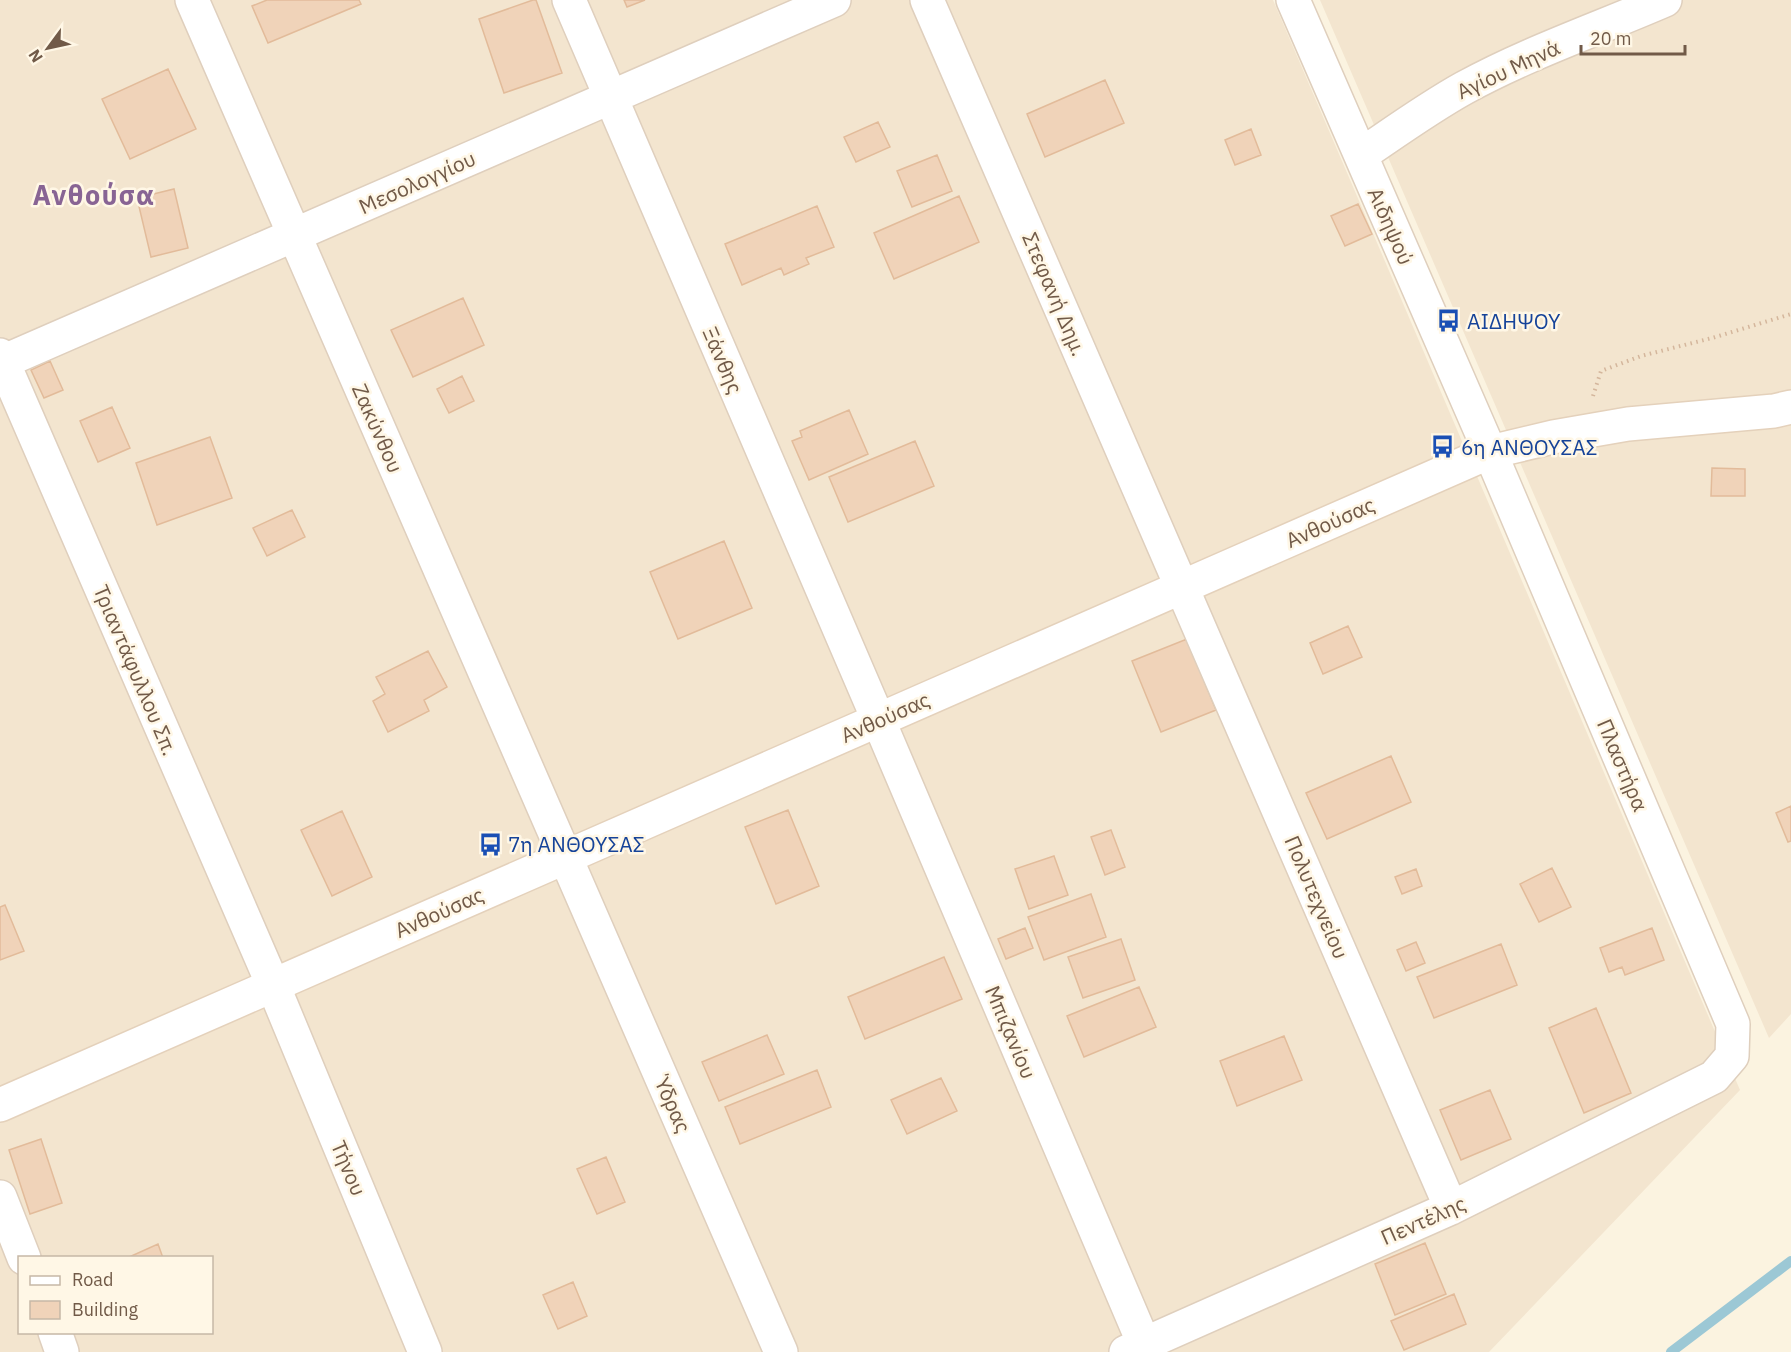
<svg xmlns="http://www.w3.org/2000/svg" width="1791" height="1352" font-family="'IBM Plex Sans',sans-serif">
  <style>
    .residential { fill: #f3e5cf; fill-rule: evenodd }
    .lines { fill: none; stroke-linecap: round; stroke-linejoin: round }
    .stream { stroke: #9cc8d5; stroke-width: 10 }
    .building { fill: #f0d3b9; stroke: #e2bb9a; stroke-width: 1.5 }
    .street-casing { stroke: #dfcfbd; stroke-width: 36 }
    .secondary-casing { stroke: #e4d1bb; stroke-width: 36 }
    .path { stroke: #d4b69c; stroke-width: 4; stroke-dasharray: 1.5 4.5; stroke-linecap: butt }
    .street { stroke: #fff; stroke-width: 33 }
    .secondary { stroke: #fff; stroke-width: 33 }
    .labels { text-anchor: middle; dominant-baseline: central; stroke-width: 5; stroke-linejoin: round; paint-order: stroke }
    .street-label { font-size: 21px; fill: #715a48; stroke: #fff7e6 }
    .transit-label { font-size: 21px; fill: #164399; stroke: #fff7e6; text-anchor: start }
    .district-label { font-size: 27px; font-weight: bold; letter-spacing: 1.5px; fill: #886494; stroke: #fff7e6 }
  </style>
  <rect width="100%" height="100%" fill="#fbf3e0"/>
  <path class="residential" d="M0 0H1273L1740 1090 1489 1352H0ZM20 1258H212V1332H20Z
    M1320 0H1791V1014L1769 1038Z"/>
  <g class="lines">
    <path class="stream" d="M1671 1352 1791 1261"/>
  </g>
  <path class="building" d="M267 0H359L361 4 268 43 252 6Z
    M533 0H536L562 73 504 93 479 19Z
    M624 0H645L627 7Z
    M168 69 196 129 130 159 102 99Z
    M1105 80 1124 123 1045 157 1027 114Z
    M878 122 890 147 856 162 844 137Z
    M1251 129 1261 155 1235 165 1225 140Z
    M937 155 952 191 912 207 897 171Z
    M174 189 188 248 151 257 137 198Z
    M959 196 979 242 894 279 874 233Z
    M1358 204 1372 234 1345 246 1331 216Z
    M817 206 834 247 806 258 809 264 784 275 781 268 742 285 725 244Z
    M463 298 484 345 413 377 391 330Z
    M50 361 63 390 44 398 31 370Z
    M462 376 474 401 449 413 437 389Z
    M112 407 130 448 98 462 80 421Z
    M849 410 868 454 809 480 792 441 802 437 800 431Z
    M210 437 232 498 157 525 136 463Z
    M915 441 934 486 848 522 829 477Z
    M1712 468 1745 469V496H1711Z
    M292 510 305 537 267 556 253 528Z
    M724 541 752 608 678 639 650 572Z
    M1348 626 1362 657 1323 674 1310 643Z
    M1187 639 1216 710 1161 732 1132 661Z
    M428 651 447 687 424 700 429 711 388 732 373 701 385 694 376 677Z
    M1391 756 1411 802 1327 839 1306 793Z
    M1791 806V841L1788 842 1776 813Z
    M788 810 819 886 776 904 745 827Z
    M342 811 372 877 332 896 301 830Z
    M1111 830 1125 867 1105 875 1091 837Z
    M1054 856 1068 895 1029 909 1015 869Z
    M1552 868 1571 907 1539 922 1520 884Z
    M1416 869 1422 886 1402 894 1395 877Z
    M1091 894 1106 937 1044 960 1028 917Z
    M5 905 24 951 0 960V907Z
    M1025 928 1033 948 1006 959 998 939Z
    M1652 928 1664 960 1625 975 1622 967 1609 972 1600 948Z
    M1121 939 1135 980 1083 998 1068 957Z
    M1416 942 1425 963 1406 971 1397 950Z
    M1501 944 1517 985 1434 1018 1417 977Z
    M944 957 962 999 865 1039 848 997Z
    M1139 987 1156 1027 1084 1057 1067 1016Z
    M1596 1008 1631 1093 1584 1113 1549 1028Z
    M767 1035 784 1074 719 1101 702 1062Z
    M1284 1036 1302 1080 1237 1106 1220 1061Z
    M817 1070 831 1107 740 1144 725 1107Z
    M941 1078 957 1111 907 1134 891 1100Z
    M1490 1090 1511 1139 1461 1160 1440 1110Z
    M41 1139 62 1203 30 1214 9 1150Z
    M606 1157 625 1202 597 1214 577 1169Z
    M1425 1243 1446 1294 1395 1315 1375 1264Z
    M158 1244 163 1258H127Z
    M573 1282 587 1316 558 1329 543 1295Z
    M1454 1294 1466 1324 1404 1350 1391 1321Z"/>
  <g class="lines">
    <defs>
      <path id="street" d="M192 0 781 1352
        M569 0 878 719 1144 1344
        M927 0 1451 1208
        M1361 155C1395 132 1428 108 1464 88 1528 53 1598 29 1665 0
        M0 355 273 985 425 1352
        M0 363 834 0
        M0 1197 24 1258
        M55 1332 62 1352
        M1126 1352 1451 1208 1714 1077 1732 1056 1733 1024 1490 452 1293 0"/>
      <path id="secondary" d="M0 1105 1490 452 1553 437 1628 424 1774 411 1791 407"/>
    </defs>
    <use href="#street" class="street-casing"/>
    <use href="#secondary" class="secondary-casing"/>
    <path class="path" d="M1593 396 1601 371 1641 356 1712 338 1791 314"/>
    <use href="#street" class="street"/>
    <use href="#secondary" class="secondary"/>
  </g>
  <defs>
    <symbol id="bus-bare" viewBox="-9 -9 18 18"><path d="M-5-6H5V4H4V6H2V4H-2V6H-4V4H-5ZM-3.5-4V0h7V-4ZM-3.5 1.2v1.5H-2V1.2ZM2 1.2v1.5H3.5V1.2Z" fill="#1a4fb4" stroke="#fff7e6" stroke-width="2.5" paint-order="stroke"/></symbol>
  </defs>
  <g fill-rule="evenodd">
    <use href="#bus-bare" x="1432" y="304" width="33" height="33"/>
    <use href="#bus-bare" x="1426" y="430" width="33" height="33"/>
    <use href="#bus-bare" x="474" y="828" width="33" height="33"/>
  </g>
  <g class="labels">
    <g class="street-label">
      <text transform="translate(1508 69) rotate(-25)">Αγίου Μηνά</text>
      <text transform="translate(417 182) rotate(-24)">Μεσολογγίου</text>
      <text transform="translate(1391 226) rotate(66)">Αιδηψού</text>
      <text transform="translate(1055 294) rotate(67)">Στεφανή Δημ.</text>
      <text transform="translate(723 360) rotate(67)">Ξάνθης</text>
      <text transform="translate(378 428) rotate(66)">Ζακύνθου</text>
      <text transform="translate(1330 522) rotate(-24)">Ανθούσας</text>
      <text transform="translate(136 670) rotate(67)">Τριαντάφυλλου Σπ.</text>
      <text transform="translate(885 717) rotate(-24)">Ανθούσας</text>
      <text transform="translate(1623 765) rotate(67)">Πλαστήρα</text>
      <text transform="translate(1317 897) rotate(67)">Πολυτεχνείου</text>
      <text transform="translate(439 912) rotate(-24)">Ανθούσας</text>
      <text transform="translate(1011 1032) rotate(67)">Μπιζανίου</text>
      <text transform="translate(673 1104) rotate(66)">Ύδρας</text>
      <text transform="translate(349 1168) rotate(67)">Τήνου</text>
      <text transform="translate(1423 1220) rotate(-24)">Πεντέλης</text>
    </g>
    <g class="transit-label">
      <text x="1467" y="321">ΑΙΔΗΨΟΥ</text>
      <text x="1461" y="447">6η ΑΝΘΟΥΣΑΣ</text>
      <text x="508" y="844">7η ΑΝΘΟΥΣΑΣ</text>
    </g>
    <g class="district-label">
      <text x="94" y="194">Ανθούσα</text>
    </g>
  </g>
  <rect x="18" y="1256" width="195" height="78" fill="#fff7e6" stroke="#c6b8a7" stroke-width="1.5"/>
  <rect x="30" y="1276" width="30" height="9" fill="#ffffff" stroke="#c6b8a7" stroke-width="1.5"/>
  <text x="72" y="1286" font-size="18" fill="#715a48">Road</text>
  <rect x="30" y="1301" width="30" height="18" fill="#f0d3b9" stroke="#c6b8a7" stroke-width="1.5"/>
  <text x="72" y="1316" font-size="18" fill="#715a48">Building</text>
  <g transform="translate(48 48) rotate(237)" stroke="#fff7e6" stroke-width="4.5" paint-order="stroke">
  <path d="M0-4.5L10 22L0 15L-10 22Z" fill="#715a48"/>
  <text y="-9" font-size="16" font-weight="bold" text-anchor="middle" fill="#715a48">N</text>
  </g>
  <path d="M1581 45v9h104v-9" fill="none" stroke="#715a48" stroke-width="3"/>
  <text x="1590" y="45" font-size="18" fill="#715a48" stroke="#fff7e6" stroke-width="4.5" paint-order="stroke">20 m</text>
</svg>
